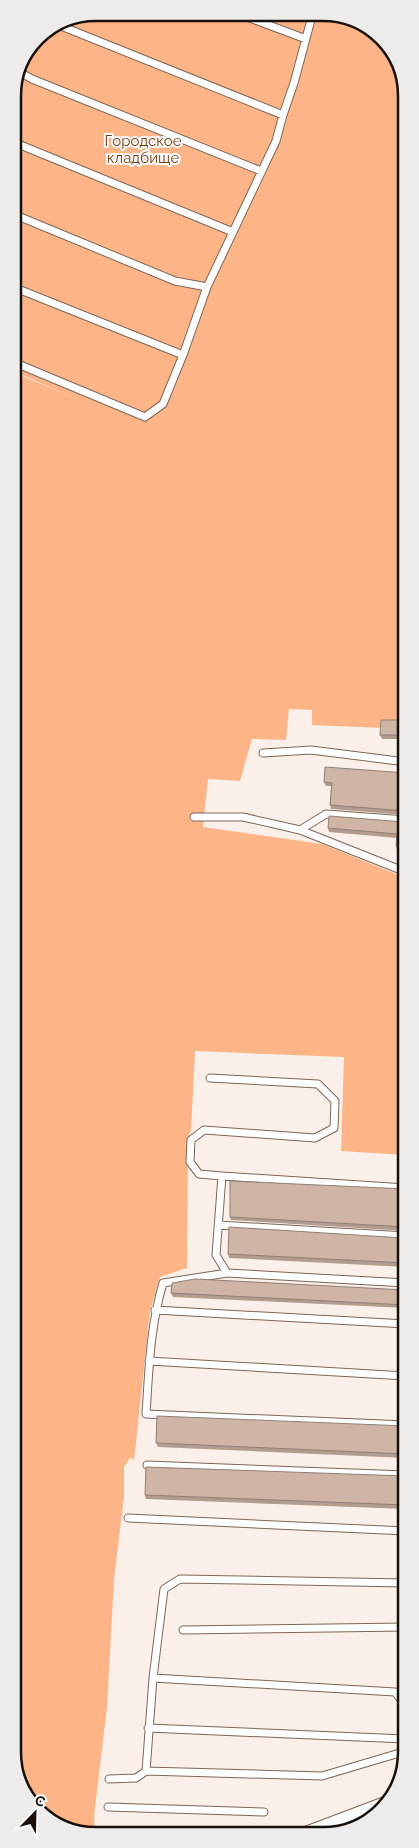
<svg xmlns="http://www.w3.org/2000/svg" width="419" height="1848" font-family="Raleway,sans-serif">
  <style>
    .green { fill: #fdb588 }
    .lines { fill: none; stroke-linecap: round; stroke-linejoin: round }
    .lane-casing { stroke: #7d6557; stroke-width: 9 }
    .street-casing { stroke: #7d6557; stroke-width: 16 }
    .lane { stroke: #fff; stroke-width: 7 }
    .street { stroke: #fff; stroke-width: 14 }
    .wall { fill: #b29c8e }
    .building { fill: #cfb5a5; stroke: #917f74 }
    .labels { text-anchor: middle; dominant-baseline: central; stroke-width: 4; stroke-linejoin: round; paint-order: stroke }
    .park-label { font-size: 15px; fill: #763d13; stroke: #fff }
    .rim { fill: none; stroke: #19100a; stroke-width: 2.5 }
  </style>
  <rect width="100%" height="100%" fill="#fbf0e9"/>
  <path class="green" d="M344 15 385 41 406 86V729L312 725V710L289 709 286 740 252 739 240 781 208 779 203 827 322 844 406 878V1155L341 1151 344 1057 195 1051 191 1131 188 1138 187 1268 160 1277 150 1311 134 1461 131 1457 124 1467V1497L114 1579 107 1707 94 1817 95 1834H80L34 1807 13 1762V372L83 402 13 371V91L37 37 65 19Z"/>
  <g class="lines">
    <defs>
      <path id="lane" d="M247 17 306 39
        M56 24 283 115
        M21 73 32 79 261 171
        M13 142 233 232
        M13 214 175 281 207 287
        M13 287 183 355
        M13 362 145 417 163 404 183 355 207 287 276 141 283 115 294 83 312 16
        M263 753 311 750 406 762
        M194 817H243L300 830 406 872
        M300 830 326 814 406 820
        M210 1078 318 1084 335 1101 334 1128 315 1138 204 1130 191 1140 190 1162 199 1174 222 1176 216 1255 227 1273 406 1283
        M222 1176 406 1188
        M218 1225 406 1236
        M227 1273 163 1283C150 1327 149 1369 146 1414L406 1425
        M155 1310 406 1324
        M149 1361 406 1376
        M147 1465 406 1475
        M128 1518 406 1531
        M183 1630 406 1627
        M153 1678 395 1692 403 1702 405 1739 403 1752 406 1756
        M148 1728 405 1739
        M146 1771 322 1776 403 1752
        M109 1779 136 1778 146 1771 153 1678 164 1589 180 1579 406 1583
        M108 1807 264 1812"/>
      <path id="street" d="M303 1835 385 1804"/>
    </defs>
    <use href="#lane" class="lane-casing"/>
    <use href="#street" class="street-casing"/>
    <use href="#lane" class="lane"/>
    <use href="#street" class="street"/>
  </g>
  <path class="wall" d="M406 720V739H382L380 735Z
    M406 773V815L331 809 330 805 331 786H326L324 782Z
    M406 821V851L397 850 396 846 397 838 329 832 328 828Z
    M406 1189V1231L231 1220 230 1217Z
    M406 1237V1267L229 1258 228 1254 404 1238Z
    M406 1290V1308L173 1297 171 1293Z
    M406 1426V1458L158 1447 156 1443Z
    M406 1476V1509L146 1499 145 1495Z"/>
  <path class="building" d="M381 720H406V735H380Z
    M325 767 406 773V811L330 805 332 783 324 782Z
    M329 816 404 822 406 821V847L396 846 397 834 328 828Z
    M230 1181 406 1189V1227L230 1217Z
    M229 1227 404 1238 406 1237V1263L228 1254Z
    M195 1279 406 1290V1305L171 1293 172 1283Z
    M157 1416 406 1426V1454L156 1443Z
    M146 1467 406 1476V1505L145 1495Z"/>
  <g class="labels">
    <g class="park-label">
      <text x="143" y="141">Городское<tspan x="143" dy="17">кладбище</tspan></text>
    </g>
  </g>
  <path d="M0 0H419V1848H0ZM96 21H323A75 75 0 0 1 398 96V1752A75 75 0 0 1 323 1827H96A75 75 0 0 1 21 1752V96A75 75 0 0 1 96 21Z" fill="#edeceb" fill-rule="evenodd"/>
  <path class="rim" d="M96 21H323A75 75 0 0 1 398 96V1752A75 75 0 0 1 323 1827H96A75 75 0 0 1 21 1752V96A75 75 0 0 1 96 21Z"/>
  <g transform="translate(35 1813) rotate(23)" stroke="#ffffff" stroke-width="4" paint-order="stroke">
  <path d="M0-4L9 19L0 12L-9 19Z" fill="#19100a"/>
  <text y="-8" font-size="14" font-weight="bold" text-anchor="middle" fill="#19100a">С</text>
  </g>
</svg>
